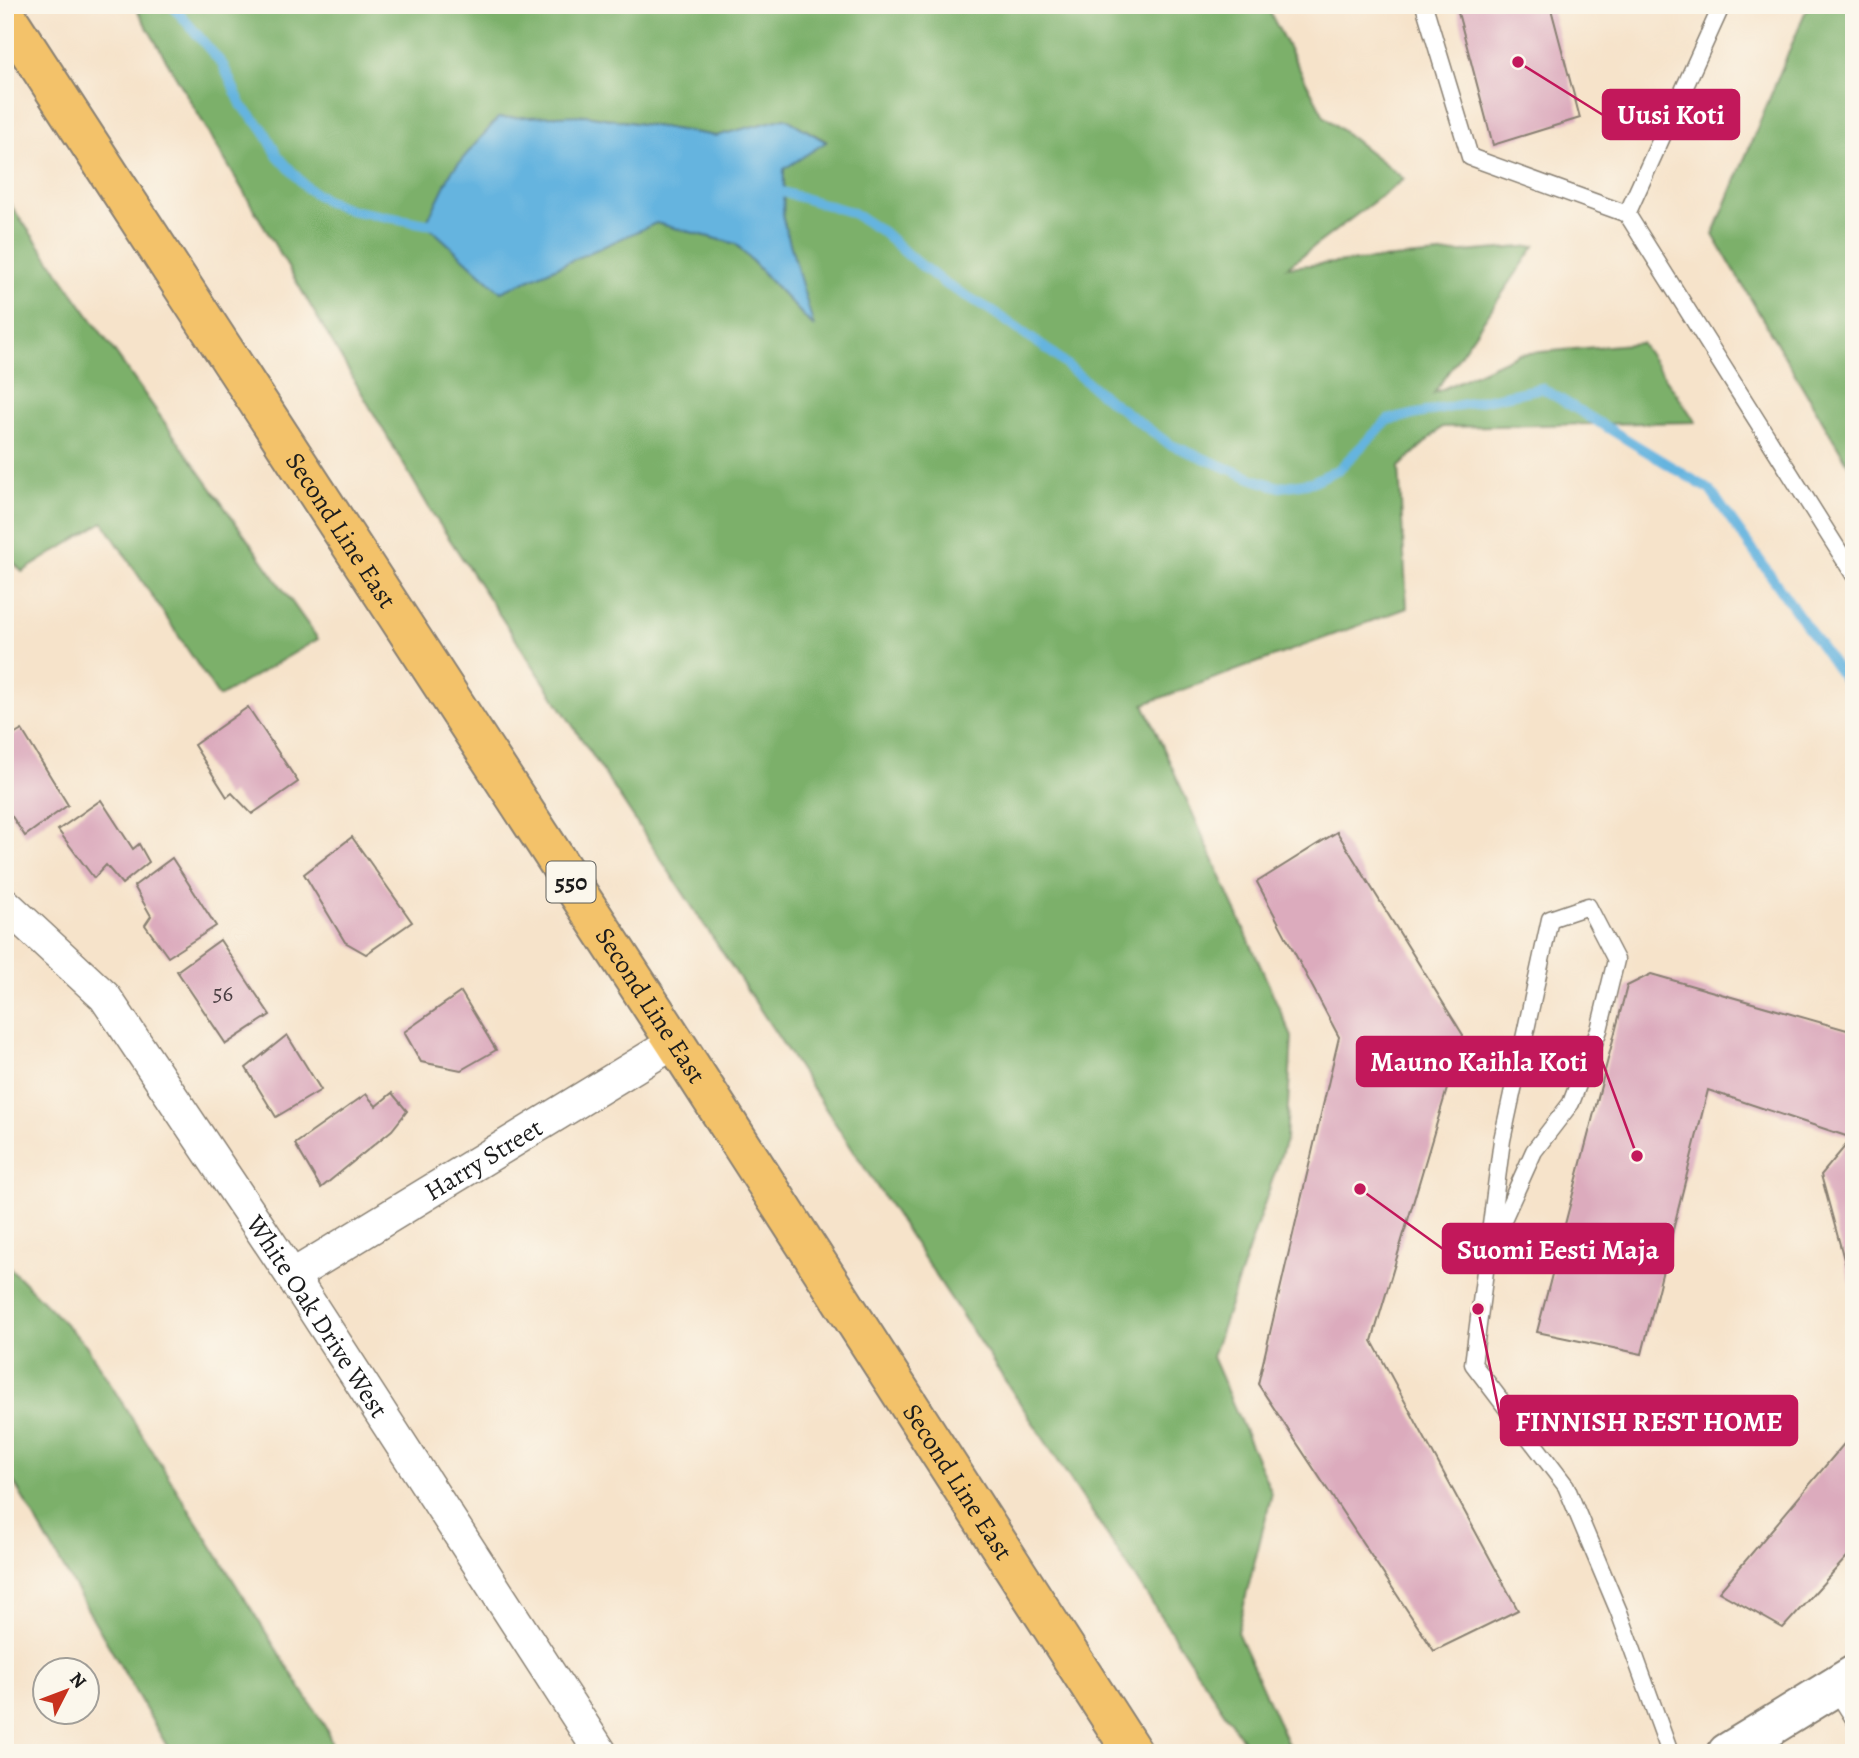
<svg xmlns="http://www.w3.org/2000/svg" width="1859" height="1758" font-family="Alegreya,serif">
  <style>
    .forest { fill: #7cb06b; stroke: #4c6644; stroke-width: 2; fill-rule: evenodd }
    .water { fill: #65b4df; stroke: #40687e; stroke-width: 2 }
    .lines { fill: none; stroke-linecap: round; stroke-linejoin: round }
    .stream { stroke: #65b4df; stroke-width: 10 }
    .building { fill: #dcabbd }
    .service-casing { stroke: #898073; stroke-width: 19 }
    .minor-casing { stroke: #898073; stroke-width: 35 }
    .tertiary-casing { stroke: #898073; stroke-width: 42 }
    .trunk-casing { stroke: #898073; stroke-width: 42 }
    .service { stroke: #fff; stroke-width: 16 }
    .minor { stroke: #fff; stroke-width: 32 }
    .tertiary { stroke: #fff; stroke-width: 38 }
    .trunk { stroke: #f3c26a; stroke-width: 38 }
    .labels { text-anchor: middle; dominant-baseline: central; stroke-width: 5; stroke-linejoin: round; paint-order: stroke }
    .number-label { font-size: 23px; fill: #4c4044 }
    .shield { fill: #fbf7ec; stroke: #5f5e5a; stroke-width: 2 }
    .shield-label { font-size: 24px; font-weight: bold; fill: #1c1c1c }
    .street-label { font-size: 26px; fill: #1c1c1c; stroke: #fbf7ec }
    .leader { fill: none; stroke: #c2185b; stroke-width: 2.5 }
    .callout-dot { fill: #c2185b; stroke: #fbf7ec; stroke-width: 2.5 }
    .callout { fill: #c2185b; stroke: #c2185b; stroke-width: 2.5 }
    .callout-label { font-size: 28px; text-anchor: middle; font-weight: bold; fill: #fff }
  </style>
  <rect width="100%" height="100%" fill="#fbf7ec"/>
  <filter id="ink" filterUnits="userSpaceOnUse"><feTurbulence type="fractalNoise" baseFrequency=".0143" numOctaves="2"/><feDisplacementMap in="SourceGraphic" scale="14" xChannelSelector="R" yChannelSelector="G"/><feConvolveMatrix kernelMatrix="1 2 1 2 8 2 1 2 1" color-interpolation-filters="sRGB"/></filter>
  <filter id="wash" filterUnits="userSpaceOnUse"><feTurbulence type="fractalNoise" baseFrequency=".00686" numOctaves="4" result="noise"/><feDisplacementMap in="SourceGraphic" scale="28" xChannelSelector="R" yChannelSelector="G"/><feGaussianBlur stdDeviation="1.57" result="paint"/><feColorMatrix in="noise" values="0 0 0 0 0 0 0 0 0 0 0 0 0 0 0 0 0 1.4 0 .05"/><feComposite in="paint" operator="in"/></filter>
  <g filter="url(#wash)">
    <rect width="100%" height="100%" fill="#f6e3ca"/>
    <path class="forest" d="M134 5H1266L1324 116 1404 179 1287 267 1535 246 1434 393 1518 354 1641 343 1696 422 1442 427 1399 467 1407 608 1144 704 1292 1037 1286 1140 1212 1357 1272 1493 1237 1632 1292 1753H1251L431 511ZM585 115 716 136 785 118 826 141 784 168 783 219 813 326 736 244 656 223Z
      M1808 5H1854V474L1713 235Z
      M5 197 318 639 219 697 103 522 22 572 5 553Z
      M5 1263 86 1345 327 1730 335 1753H171L5 1467Z"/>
    <path class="water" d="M585 115 716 136 785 118 826 142 784 169 783 219 814 327 736 244 656 223 501 292 426 224 451 172 498 118Z"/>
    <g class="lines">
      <path class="stream" d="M172 5 223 65 242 106 263 129 278 156 307 188 325 200 350 210 426 224H441
        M772 189 851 212 883 232 908 255 945 284 989 309 1051 352 1101 394 1169 444 1256 480 1280 487 1312 482 1339 469 1388 420 1542 388 1710 490 1854 693"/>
    </g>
    <g id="blocks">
      <path class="building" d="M1456 5H1550L1580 118 1493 145Z
        M248 707 298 782 252 814 232 793 227 797 194 745Z
        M22 730 68 805 25 836 5 806V740Z
        M101 800 133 849 139 844 149 862 122 884 106 865 94 878 58 830Z
        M1337 832 1463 1035 1372 1341 1518 1610 1434 1651 1258 1384 1339 1037 1257 882Z
        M352 837 412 922 366 954 345 942 304 874Z
        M172 858 216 926 168 957 145 925 151 916 134 886Z
        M220 940 270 1015 226 1044 177 971Z
        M1651 974 1854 1032V1296L1821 1175 1852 1138 1708 1090 1642 1354 1537 1332 1627 986Z
        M461 992 496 1050 461 1070 421 1062 404 1032Z
        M287 1035 321 1090 276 1117 246 1068Z
        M392 1093 407 1111 392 1130 321 1188 295 1144 366 1094 376 1106Z
        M1854 1432V1549L1783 1628 1719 1592Z"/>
    </g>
  </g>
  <g filter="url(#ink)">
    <use href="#blocks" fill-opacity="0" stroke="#898073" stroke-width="2"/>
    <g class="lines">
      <defs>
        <path id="service" d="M1424 5 1470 157 1627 214
          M1722 5 1627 214 1854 575
          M1487 1255 1534 1151 1571 1103 1599 1030 1616 960 1588 906 1550 919 1502 1140 1473 1364 1566 1486 1619 1612 1670 1753
          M1834 1687 1854 1719"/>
        <g id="minor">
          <path id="s1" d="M5 904 105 997 292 1276 601 1753"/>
          <path id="s2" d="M292 1276 675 1042"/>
        </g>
        <path id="tertiary" d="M1727 1753 1854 1675"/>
        <g id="trunk">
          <path id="s3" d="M5 14 675 1042 1133 1753"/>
        </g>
      </defs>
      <use href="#service" class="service-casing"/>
      <use href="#minor" class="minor-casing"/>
      <use href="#tertiary" class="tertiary-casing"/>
      <use href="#trunk" class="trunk-casing"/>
      <use href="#service" class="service"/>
      <use href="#minor" class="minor"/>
      <use href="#tertiary" class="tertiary"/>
      <use href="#trunk" class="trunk"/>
    </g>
  </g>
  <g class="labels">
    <g class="number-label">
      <text x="223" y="993">56</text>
    </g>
    <rect class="shield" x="546.5" y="861.5" width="49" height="41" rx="5"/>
    <g class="shield-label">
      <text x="571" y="882">550</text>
    </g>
    <g class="street-label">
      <text stroke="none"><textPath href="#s3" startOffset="616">Second Line East</textPath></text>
      <text stroke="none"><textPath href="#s3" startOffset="1183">Second Line East</textPath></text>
      <text stroke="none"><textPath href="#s2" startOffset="224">Harry Street</textPath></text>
      <text stroke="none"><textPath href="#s1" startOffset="520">White Oak Drive West</textPath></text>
      <text stroke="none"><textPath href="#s3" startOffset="1750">Second Line East</textPath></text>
    </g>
  </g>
  <path class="leader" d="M1518 62L1603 115M1637 1156L1602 1061M1360 1189L1443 1249M1478 1309L1501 1421"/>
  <g class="callout-dot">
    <circle cx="1518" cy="62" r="7"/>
    <circle cx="1637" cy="1156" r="7"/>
    <circle cx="1360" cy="1189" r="7"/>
    <circle cx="1478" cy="1309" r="7"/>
  </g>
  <g class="callout">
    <rect x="1603" y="90" width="136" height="49" rx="7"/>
    <rect x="1357" y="1037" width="245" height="49" rx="7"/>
    <rect x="1443" y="1224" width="230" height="49" rx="7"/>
    <rect x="1501" y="1396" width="296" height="49" rx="7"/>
  </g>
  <g class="callout-label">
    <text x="1671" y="124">Uusi Koti</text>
    <text x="1479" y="1071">Mauno Kaihla Koti</text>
    <text x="1558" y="1259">Suomi Eesti Maja</text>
    <text x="1649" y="1431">FINNISH REST HOME</text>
  </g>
  <rect width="1859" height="1758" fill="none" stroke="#fbf7ec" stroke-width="28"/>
  <g transform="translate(66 1691) rotate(48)"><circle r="33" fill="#fbf7ec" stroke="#a29f99" stroke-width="2"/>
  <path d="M0-5L12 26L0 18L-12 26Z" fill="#c8321e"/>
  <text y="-10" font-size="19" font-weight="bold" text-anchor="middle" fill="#1c1c1c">N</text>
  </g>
</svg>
